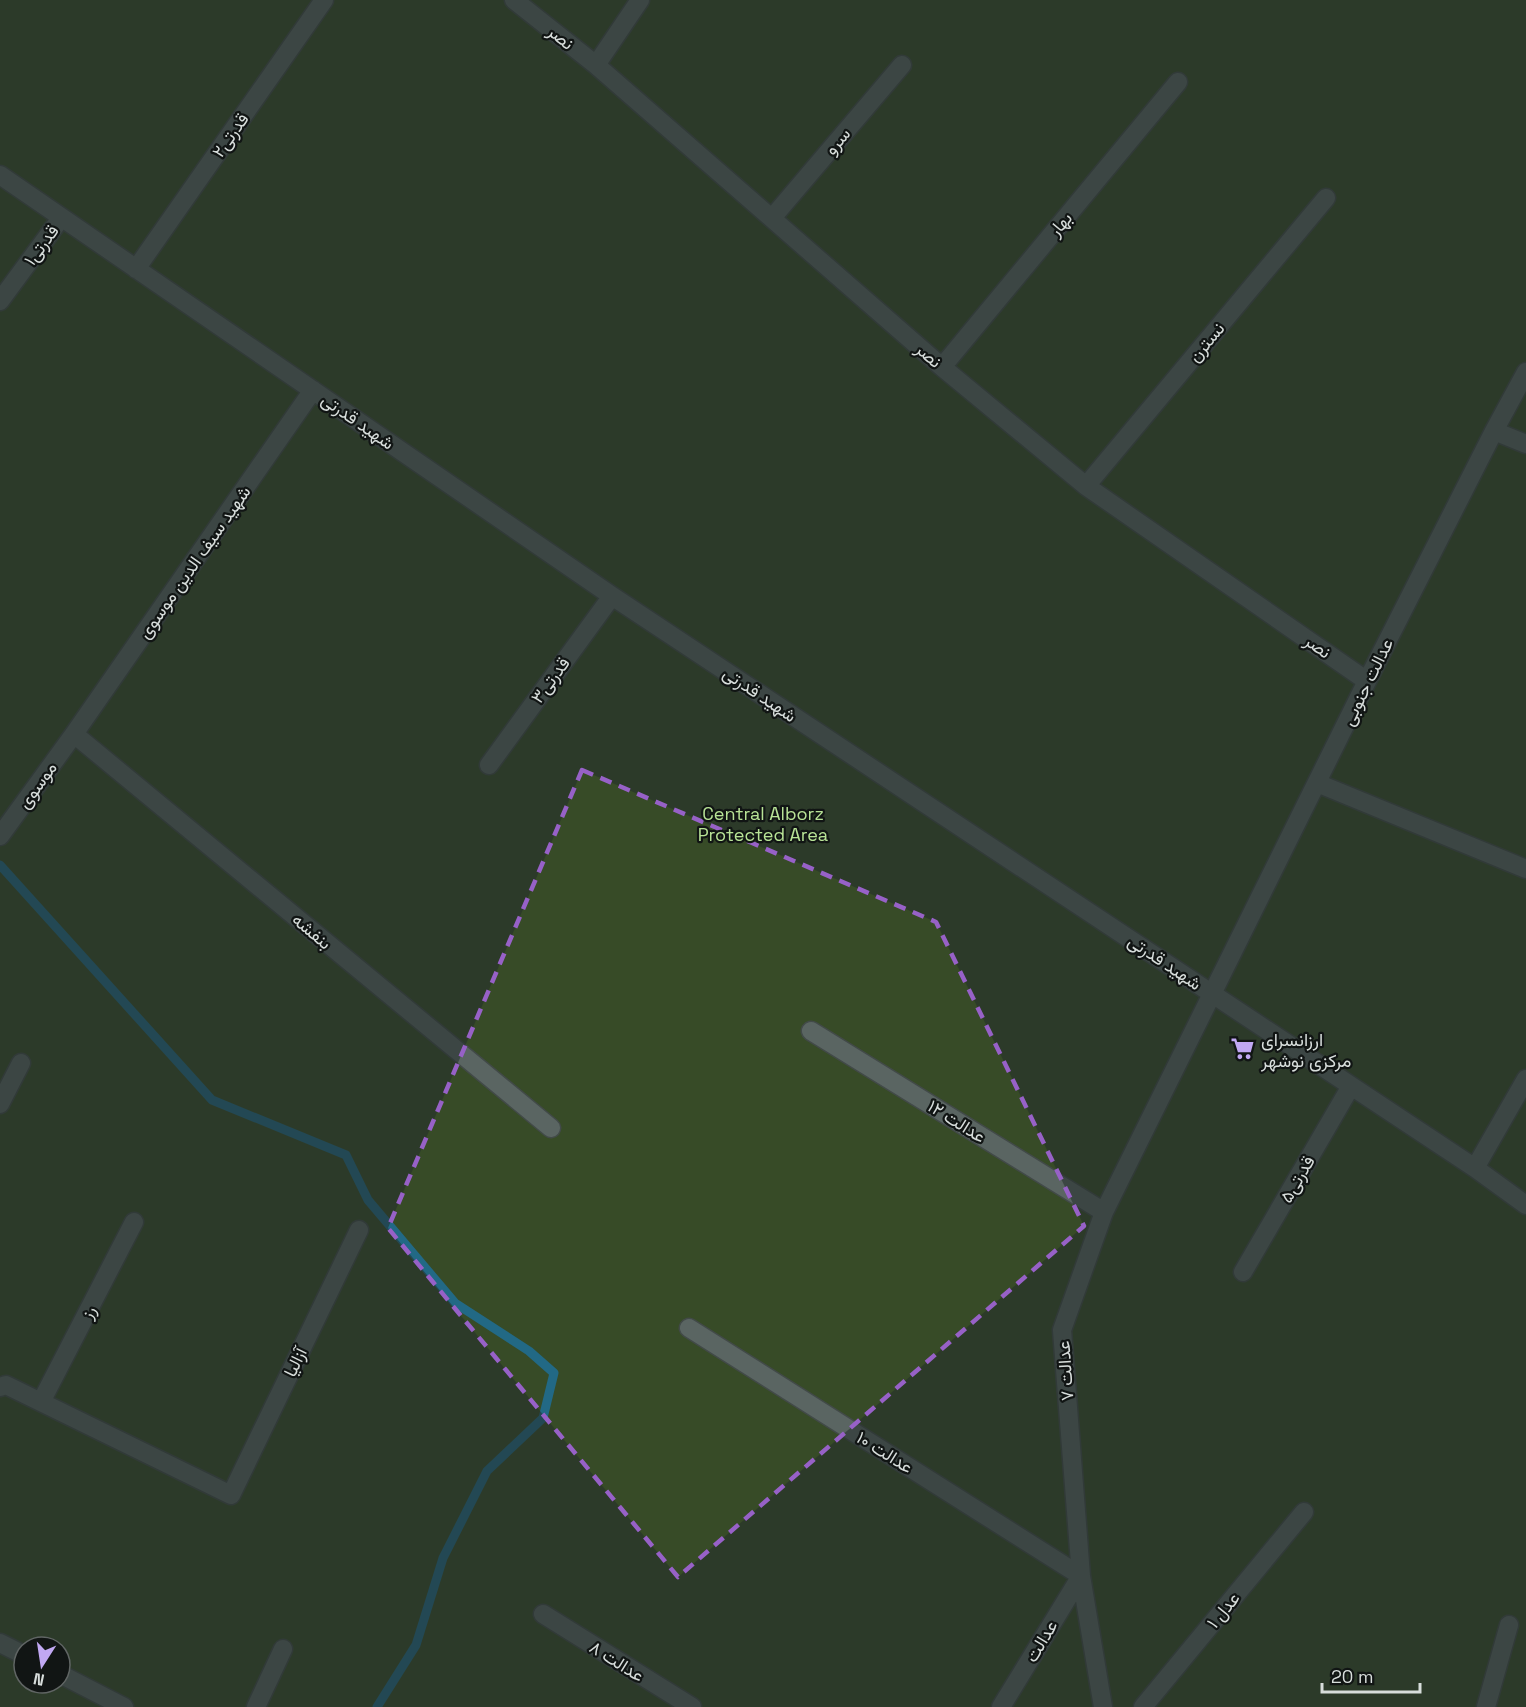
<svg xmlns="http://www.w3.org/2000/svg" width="1526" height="1707" font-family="'Space Grotesk',Vazirmatn,sans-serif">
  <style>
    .green { fill: #374b27; fill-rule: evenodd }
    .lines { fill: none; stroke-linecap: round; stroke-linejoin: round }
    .stream { stroke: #226985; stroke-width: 9 }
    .minor-casing { stroke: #424a48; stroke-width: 21 }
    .minor { stroke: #5a6562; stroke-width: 18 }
    .marked { fill: none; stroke: #9761c7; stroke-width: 4.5; stroke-dasharray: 12 8; stroke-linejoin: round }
    .labels { text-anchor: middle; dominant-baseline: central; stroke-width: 4.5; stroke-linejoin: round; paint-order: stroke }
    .street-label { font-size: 18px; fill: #d7dddb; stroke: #111514 }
    .park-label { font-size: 18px; fill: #b8e396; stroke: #111514 }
    .poi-label { font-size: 18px; fill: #d7dddb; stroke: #111514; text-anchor: start }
  </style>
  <rect width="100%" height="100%" fill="#252e2c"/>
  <path class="green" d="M0 0H1526V1707H0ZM24 1647H60V1683H24Z"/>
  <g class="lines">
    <path class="stream" d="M0 865 212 1100 346 1155 368 1200 455 1303 529 1351 554 1373 543 1418 487 1471 443 1558 416 1645 377 1707"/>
    <defs>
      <path id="minor" d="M514 0 596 65 942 367 1086 486 1367 681
        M596 65 640 0
        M0 175 612 596 1475 1168 1526 1205
        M772 218 902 65
        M136 269 324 0
        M0 301 61 218
        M942 367 1178 82
        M1494 431 1526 444
        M1086 486 1326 198
        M74 734 551 1128
        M489 765 612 596
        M1317 783 1526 869
        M0 836 74 734 313 390
        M811 1031 1104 1212
        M0 1104 21 1063
        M1475 1168 1526 1079
        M1243 1272 1351 1086
        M689 1328 1081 1576 1001 1707
        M0 1387 6 1385 231 1495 359 1230
        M41 1402 134 1222
        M543 1614 692 1707
        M0 1643 24 1655
        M60 1674 124 1707
        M256 1707 283 1649
        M1103 1707 1081 1576 1062 1330 1104 1212 1367 681 1494 431 1526 372
        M1143 1707 1304 1512
        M1486 1707 1509 1625"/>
    </defs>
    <use href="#minor" class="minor-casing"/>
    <use href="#minor" class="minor"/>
  </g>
  <path d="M0 0H1526V1707H0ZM582 770 936 922 1084 1226 678 1577 388 1228Z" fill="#252e2c" fill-opacity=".55" fill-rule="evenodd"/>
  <path class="marked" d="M582 770 936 922 1084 1226 678 1577 388 1228Z"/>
  <defs>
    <symbol id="supermarket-bare" viewBox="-9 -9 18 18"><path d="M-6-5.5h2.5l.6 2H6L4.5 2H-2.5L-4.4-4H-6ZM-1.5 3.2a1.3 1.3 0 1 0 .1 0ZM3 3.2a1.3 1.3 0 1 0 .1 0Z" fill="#c1a8f3" stroke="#111514" stroke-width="2.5" paint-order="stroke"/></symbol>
  </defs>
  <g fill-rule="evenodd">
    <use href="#supermarket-bare" x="1226" y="1032" width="33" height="33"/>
  </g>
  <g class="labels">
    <g class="street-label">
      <text transform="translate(561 37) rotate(39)">نصر</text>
      <text transform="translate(230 135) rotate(-55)">قدرتی۲</text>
      <text transform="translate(837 141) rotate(-50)">سرو</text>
      <text transform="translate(1060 224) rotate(-50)">بهار</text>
      <text transform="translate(41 245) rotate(-54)">قدرتی۱</text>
      <text transform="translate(1206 342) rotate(-50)">نسترن</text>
      <text transform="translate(929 355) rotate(41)">نصر</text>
      <text transform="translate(358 421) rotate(35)">شهید قدرتی</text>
      <text transform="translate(194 562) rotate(-55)">شهید سیف الدین موسوی</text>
      <text transform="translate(1318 646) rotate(35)">نصر</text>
      <text transform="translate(550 680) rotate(-54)">قدرتی۳</text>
      <text transform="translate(1367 682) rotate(-64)">عدالت جنوبی</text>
      <text transform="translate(760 694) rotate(34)">شهید قدرتی</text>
      <text transform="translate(37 785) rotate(-54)">موسوی</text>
      <text transform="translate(312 931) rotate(40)">بنفشه</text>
      <text transform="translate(1165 962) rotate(34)">شهید قدرتی</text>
      <text transform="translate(957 1121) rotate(32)">عدالت ۱۲</text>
      <text transform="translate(1297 1179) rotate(-60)">قدرتی۵</text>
      <text transform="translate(88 1312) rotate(-63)">رز</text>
      <text transform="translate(295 1362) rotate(-64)">آزالیا</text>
      <text transform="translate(1065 1371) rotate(-94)">۷ عدالت</text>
      <text transform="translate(885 1452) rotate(32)">عدالت ۱۰</text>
      <text transform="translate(1223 1610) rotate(-51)">عدل ۱</text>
      <text transform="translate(1041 1641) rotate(-59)">عدالت</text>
      <text transform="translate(617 1661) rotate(32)">عدالت ۸</text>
    </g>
    <g class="park-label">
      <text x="763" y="813">Central Alborz<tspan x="763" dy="21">Protected Area</tspan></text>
    </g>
    <g class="poi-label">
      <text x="1261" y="1039">ارزانسرای<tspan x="1261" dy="21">مرکزی نوشهر</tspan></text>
    </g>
  </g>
  <g transform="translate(42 1665) rotate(192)"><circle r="28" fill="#111514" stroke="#606564" stroke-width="1.5"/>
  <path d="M0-4.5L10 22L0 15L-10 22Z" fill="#c1a8f3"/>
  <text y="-9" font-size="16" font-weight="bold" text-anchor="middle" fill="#d7dddb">N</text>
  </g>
  <path d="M1322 1683v9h98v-9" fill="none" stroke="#d7dddb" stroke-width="3"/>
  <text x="1331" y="1683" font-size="18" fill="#d7dddb" stroke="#111514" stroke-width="4.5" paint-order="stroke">20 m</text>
</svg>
